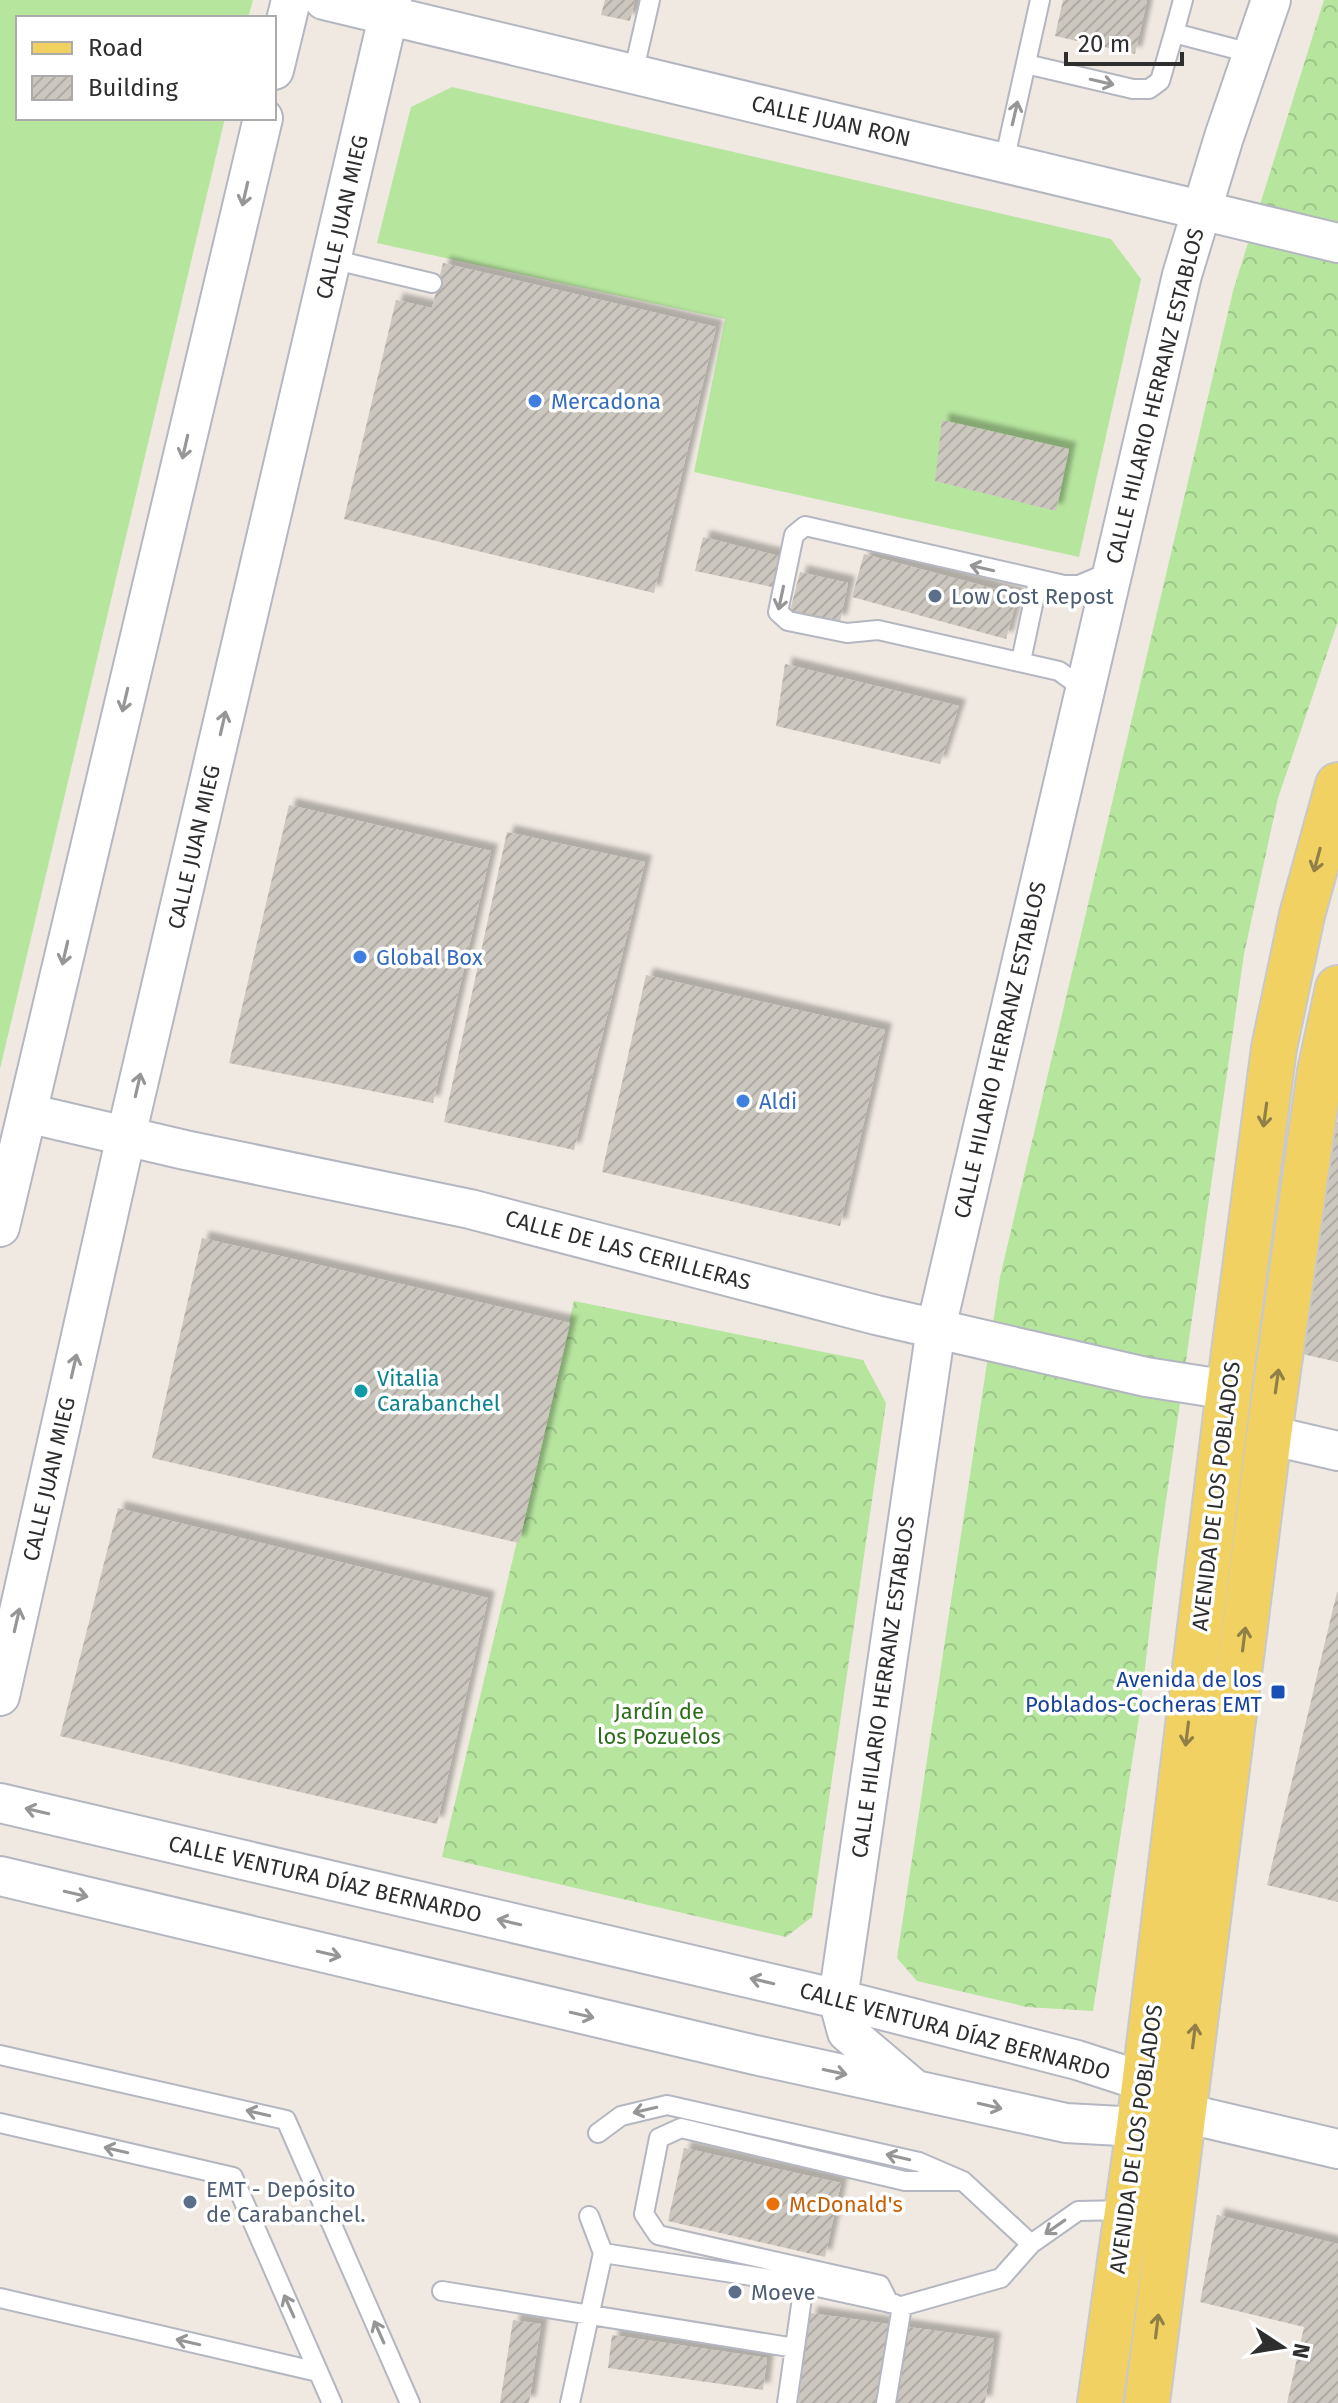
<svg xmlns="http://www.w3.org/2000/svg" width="1338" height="2403" font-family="'Fira Sans',sans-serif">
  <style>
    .grass { fill: #b6e59e }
    .forest { fill: url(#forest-crowns) }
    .building { fill: url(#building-hatch); filter: url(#shadow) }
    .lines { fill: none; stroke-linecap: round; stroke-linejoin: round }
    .lane-casing { stroke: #b4b7c1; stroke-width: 22 }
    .street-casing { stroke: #b4b7c1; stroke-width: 42 }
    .primary-casing { stroke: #c9c9c9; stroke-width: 48 }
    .lane { stroke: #fff; stroke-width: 18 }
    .street { stroke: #fff; stroke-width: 38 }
    .primary { stroke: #f2d163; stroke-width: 44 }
    .oneway { stroke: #969696 }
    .oneway2 { stroke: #908048 }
    .shop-dot { fill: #3f7fe0; stroke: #fff; stroke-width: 3 }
    .service-dot { fill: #5c6f8a; stroke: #fff; stroke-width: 3 }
    .culture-dot { fill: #0f9aa8; stroke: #fff; stroke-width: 3 }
    .transit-dot { fill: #1a4fb4; stroke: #fff; stroke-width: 3 }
    .food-dot { fill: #e8710a; stroke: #fff; stroke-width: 3 }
    .labels { text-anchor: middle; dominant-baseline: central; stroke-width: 7; stroke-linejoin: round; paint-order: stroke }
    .street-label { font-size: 22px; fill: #2e2e2e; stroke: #fff }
    .shop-label { font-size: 22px; fill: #366cbe; stroke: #fff; text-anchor: start }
    .service-label { font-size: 22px; fill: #4e5e75; stroke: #fff; text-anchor: start }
    .culture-label { font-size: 22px; fill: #0d838f; stroke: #fff; text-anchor: start }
    .transit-label { font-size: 22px; fill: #164399; stroke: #fff; text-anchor: end }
    .park-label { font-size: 22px; fill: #2c6e1b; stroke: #fff }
    .food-label { font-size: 22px; fill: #c56008; stroke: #fff; text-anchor: start }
  </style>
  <defs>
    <pattern id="forest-crowns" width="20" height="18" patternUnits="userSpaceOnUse" patternTransform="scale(2)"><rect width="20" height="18" fill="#b6e59e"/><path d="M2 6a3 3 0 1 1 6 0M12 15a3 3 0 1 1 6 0" fill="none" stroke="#9dc588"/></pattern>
    <pattern id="building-hatch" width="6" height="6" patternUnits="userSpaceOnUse" patternTransform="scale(2)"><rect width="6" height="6" fill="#cbc7bf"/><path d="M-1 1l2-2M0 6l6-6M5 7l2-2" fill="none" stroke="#afaba4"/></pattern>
    <filter id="shadow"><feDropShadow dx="7" dy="-7" stdDeviation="2" flood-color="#0004"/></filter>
  </defs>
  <rect width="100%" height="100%" fill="#efe9e1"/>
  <path class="grass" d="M0 0H253L248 18H18V118H225L0 1069Z
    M452 87 1111 239 1141 279 1079 557 694 472 725 319 377 243 411 107Z"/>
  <path class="forest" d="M1324 0H1338V621L1278 798 1244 954 1158 1557 1140 1711 1093 2011 1027 2007 917 1981 897 1958 1000 1277 1233 291Z
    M574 1301 863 1360 886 1403 812 1917 786 1937 442 1857Z"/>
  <path class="building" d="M605 0H635L630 21 601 15Z
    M1063 0H1147L1135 54 1055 36Z
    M443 263 716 327 654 593 344 519 396 300 432 308Z
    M942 420 1069 449 1056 511 935 481Z
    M703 537 783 557 777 588 695 571Z
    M864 554 1018 595 1006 639 852 597Z
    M800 572 848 583 840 622 790 611Z
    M785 664 959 706 940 764 776 726Z
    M289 805 491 851 433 1103 229 1063Z
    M507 832 645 862 574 1150 444 1122Z
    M646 975 885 1030 840 1226 602 1172Z
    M1337 1122 1338 1123V1362L1293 1352Z
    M202 1238 570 1323 519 1543 152 1458Z
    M118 1508 488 1598 437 1824 60 1736Z
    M1337 1592H1338V1902L1267 1885Z
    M684 2148 841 2183 825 2257 668 2221Z
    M1217 2215 1338 2244V2403H1287L1304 2327 1200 2302Z
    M810 2313 994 2339 985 2403H798Z
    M513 2320 541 2324 529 2403H500Z
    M612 2335 767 2358 763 2390 608 2368Z"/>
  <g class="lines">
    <defs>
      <path id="lane" d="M1183 0 1174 33 1254 54
        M1026 64 1133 89H1149L1160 81 1174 33
        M633 74 650 0
        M1004 162 1040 0
        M331 259 432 283
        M1021 661 1038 581
        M1085 690 1059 671 878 630 847 633 788 621 778 612 794 535 805 526 1064 585H1079L1112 571
        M0 2055 286 2120 410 2403
        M0 2123 233 2177 332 2403
        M598 2133 621 2116 667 2105 919 2162 963 2181 1031 2244
        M589 2216 603 2253 804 2284 895 2304
        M442 2291 795 2348
        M0 2298 318 2372
        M889 2303 880 2285 658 2235 644 2214 659 2138 681 2128 905 2181H963
        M570 2403 603 2253
        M787 2403 804 2284
        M886 2403 902 2306 1001 2278 1031 2244 1078 2211 1128 2210"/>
      <path id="street" d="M324 0 1338 243
        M274 70 291 0
        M27 1113 185 1150 470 1209 876 1315 1146 1377 1229 1390
        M0 1227 263 118
        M1269 1435 1338 1451
        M0 1696 126 1136 392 0
        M0 1803 838 1999 1077 2060 1145 2082 1184 2113 1338 2149
        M0 1876 755 2055 1066 2123 1139 2127 1167 2119
        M914 2089 847 2032 838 1999 936 1328 1182 275 1224 137 1271 0"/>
      <path id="primary" d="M1100 2403 1139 2127 1229 1390 1274 1048 1302 915 1338 785
        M1147 2403 1269 1435 1320 1071 1338 988"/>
    </defs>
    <use href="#lane" class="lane-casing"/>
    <use href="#street" class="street-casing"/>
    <use href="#primary" class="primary-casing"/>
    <use href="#lane" class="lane"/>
    <use href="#street" class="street"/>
    <use href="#primary" class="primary"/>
  </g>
  <defs><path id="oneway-shaft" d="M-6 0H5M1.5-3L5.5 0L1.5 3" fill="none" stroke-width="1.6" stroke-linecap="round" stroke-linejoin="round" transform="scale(2)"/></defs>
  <g class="oneway">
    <use href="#oneway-shaft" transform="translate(1102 82) rotate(13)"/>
    <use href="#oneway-shaft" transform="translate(1015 113) rotate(-77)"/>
    <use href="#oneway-shaft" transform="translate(245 194) rotate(103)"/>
    <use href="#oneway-shaft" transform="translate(185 447) rotate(103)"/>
    <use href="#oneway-shaft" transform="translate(982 568) rotate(-167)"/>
    <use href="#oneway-shaft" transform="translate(781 598) rotate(102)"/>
    <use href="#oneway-shaft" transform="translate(125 700) rotate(103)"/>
    <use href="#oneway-shaft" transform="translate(223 723) rotate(-77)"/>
    <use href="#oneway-shaft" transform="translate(65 953) rotate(103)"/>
    <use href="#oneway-shaft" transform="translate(138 1085) rotate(-77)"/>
    <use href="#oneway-shaft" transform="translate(74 1366) rotate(-77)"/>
    <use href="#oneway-shaft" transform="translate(17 1620) rotate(-77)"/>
    <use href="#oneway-shaft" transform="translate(37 1811) rotate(-167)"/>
    <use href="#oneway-shaft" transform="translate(76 1894) rotate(13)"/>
    <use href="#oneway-shaft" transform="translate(509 1922) rotate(-167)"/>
    <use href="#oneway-shaft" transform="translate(329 1954) rotate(13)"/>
    <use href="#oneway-shaft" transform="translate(762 1981) rotate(-167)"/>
    <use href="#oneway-shaft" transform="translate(582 2015) rotate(13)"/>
    <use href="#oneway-shaft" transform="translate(835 2072) rotate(12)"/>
    <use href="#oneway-shaft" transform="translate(990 2106) rotate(13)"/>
    <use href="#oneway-shaft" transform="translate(645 2110) rotate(167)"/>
    <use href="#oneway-shaft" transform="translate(258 2113) rotate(-167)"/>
    <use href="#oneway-shaft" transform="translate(116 2150) rotate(-167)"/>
    <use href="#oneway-shaft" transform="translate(898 2157) rotate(-167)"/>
    <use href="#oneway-shaft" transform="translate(1055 2227) rotate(145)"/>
    <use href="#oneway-shaft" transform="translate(289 2306) rotate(-114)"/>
    <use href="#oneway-shaft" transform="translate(379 2332) rotate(-114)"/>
    <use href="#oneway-shaft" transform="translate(188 2342) rotate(-167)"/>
  </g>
  <g class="oneway2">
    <use href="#oneway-shaft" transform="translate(1317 860) rotate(105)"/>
    <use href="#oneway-shaft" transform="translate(1265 1115) rotate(98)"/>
    <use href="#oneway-shaft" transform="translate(1277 1381) rotate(-82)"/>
    <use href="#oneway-shaft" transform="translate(1244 1639) rotate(-83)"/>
    <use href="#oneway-shaft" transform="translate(1187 1734) rotate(97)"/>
    <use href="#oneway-shaft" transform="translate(1194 2036) rotate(-83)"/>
    <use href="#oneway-shaft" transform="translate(1157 2326) rotate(-83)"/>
  </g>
  <g class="shop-dot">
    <circle cx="535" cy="401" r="8"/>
    <circle cx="360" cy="957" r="8"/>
    <circle cx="743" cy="1101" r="8"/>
  </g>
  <g class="service-dot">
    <circle cx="935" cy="596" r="8"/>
    <circle cx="190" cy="2202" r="8"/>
    <circle cx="735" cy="2292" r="8"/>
  </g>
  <circle class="culture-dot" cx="361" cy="1391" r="8"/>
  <rect class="transit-dot" x="1270" y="1684" width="16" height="16" rx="4"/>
  <circle class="food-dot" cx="773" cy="2204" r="8"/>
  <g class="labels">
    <g class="street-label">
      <text transform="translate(831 121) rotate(13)">CALLE JUAN RON</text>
      <text transform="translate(342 217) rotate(-77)">CALLE JUAN MIEG</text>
      <text transform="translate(1155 396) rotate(-76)">CALLE HILARIO HERRANZ ESTABLOS</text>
      <text transform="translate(194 847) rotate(-77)">CALLE JUAN MIEG</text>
      <text transform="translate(1000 1050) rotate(-77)">CALLE HILARIO HERRANZ ESTABLOS</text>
      <text transform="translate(628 1250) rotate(15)">CALLE DE LAS CERILLERAS</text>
      <text transform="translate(49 1479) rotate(-77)">CALLE JUAN MIEG</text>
      <text transform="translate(1216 1496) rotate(-83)">AVENIDA DE LOS POBLADOS</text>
      <text transform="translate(883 1687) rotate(-82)">CALLE HILARIO HERRANZ ESTABLOS</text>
      <text transform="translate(325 1879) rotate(13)">CALLE VENTURA DÍAZ BERNARDO</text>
      <text transform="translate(955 2031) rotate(15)">CALLE VENTURA DÍAZ BERNARDO</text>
      <text transform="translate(1136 2139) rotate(-82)">AVENIDA DE LOS POBLADOS</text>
    </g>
    <g class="shop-label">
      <text x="551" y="401">Mercadona</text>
      <text x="376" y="957">Global Box</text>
      <text x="759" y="1101">Aldi</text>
    </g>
    <g class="service-label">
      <text x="951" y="596">Low Cost Repost</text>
      <text x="206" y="2189">EMT - Depósito<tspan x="206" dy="25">de Carabanchel.</tspan></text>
      <text x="751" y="2292">Moeve</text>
    </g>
    <g class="culture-label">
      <text x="377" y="1378">Vitalia<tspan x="377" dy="25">Carabanchel</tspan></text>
    </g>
    <g class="transit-label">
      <text x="1262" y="1679">Avenida de los<tspan x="1262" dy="25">Poblados-Cocheras EMT</tspan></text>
    </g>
    <g class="park-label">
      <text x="659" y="1711">Jardín de<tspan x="659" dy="25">los Pozuelos</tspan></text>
    </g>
    <g class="food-label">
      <text x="789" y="2204">McDonald's</text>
    </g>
  </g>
  <rect x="16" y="16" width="260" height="104" fill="#ffffff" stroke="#ababab" stroke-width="2"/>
  <rect x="32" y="42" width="40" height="12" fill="#f2d163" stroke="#ababab" stroke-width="2"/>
  <text x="88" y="56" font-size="24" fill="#2e2e2e">Road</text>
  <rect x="32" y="76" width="40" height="24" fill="url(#building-hatch)" stroke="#ababab" stroke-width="2"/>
  <text x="88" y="96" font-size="24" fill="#2e2e2e">Building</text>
  <g transform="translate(1282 2347) rotate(102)" stroke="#ffffff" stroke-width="6" paint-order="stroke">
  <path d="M0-6L14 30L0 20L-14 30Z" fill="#2e2e2e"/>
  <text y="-12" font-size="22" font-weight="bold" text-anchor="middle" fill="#2e2e2e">N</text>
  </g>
  <path d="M1066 52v12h116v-12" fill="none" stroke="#2e2e2e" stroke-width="4"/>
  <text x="1078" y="52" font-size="24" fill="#2e2e2e" stroke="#ffffff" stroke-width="6" paint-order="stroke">20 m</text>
</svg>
